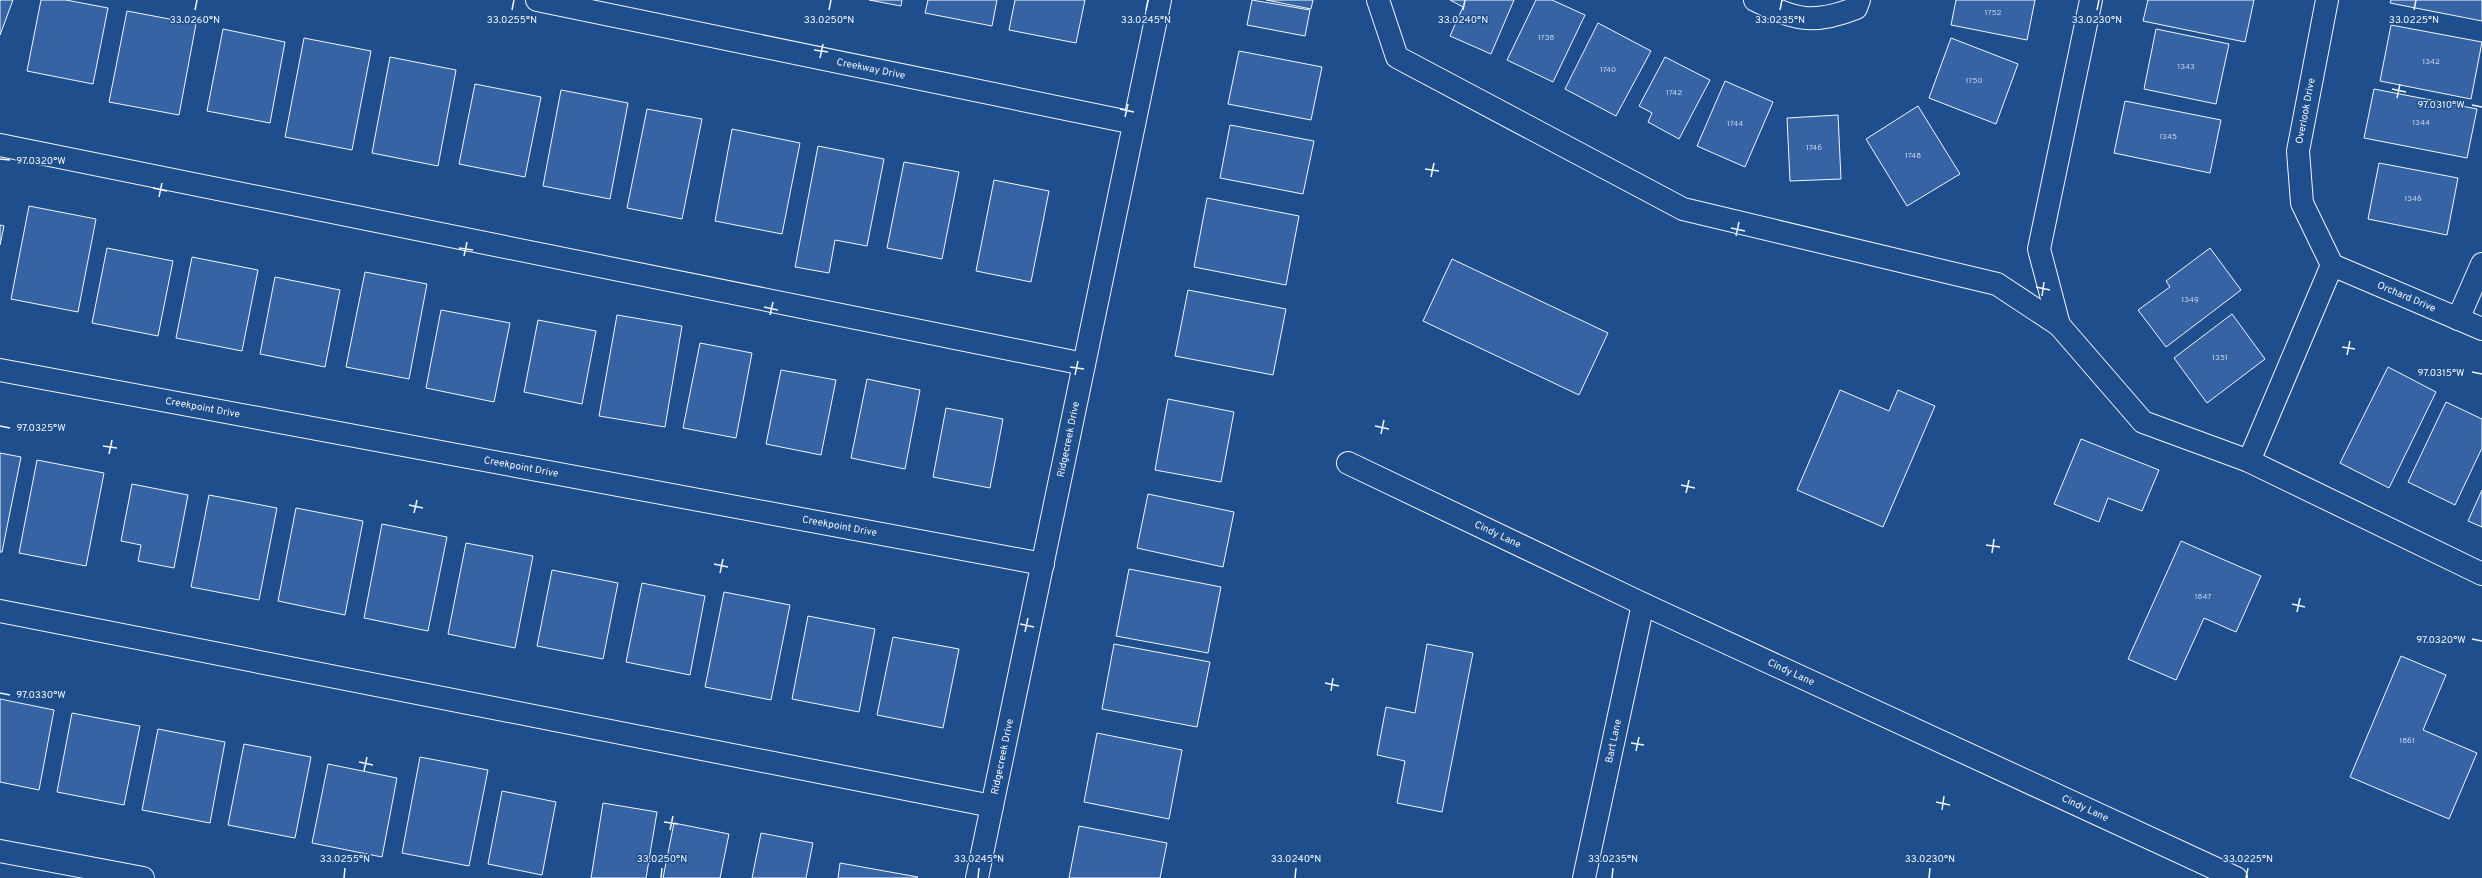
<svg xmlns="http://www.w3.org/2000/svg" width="2482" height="878" font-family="Overpass,sans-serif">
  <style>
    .building { fill: #3563a3; stroke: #f2f6ff }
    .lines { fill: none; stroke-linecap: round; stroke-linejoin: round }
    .minor-casing { stroke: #f2f6ff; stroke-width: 24 }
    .minor { stroke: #1f4e8c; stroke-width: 22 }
    .ticks { fill: none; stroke: #f2f6ff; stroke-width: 1.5 }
    .labels { text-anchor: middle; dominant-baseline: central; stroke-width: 3; stroke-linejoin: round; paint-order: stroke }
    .number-label { font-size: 8px; fill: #c3d1e8 }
    .street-label { font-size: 10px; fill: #f2f6ff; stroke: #1f4e8c }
    .ticks-label { font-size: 10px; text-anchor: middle; fill: #f2f6ff; stroke: #1f4e8c; stroke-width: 3; stroke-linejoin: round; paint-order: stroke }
  </style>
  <rect width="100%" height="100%" fill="#1f4e8c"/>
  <path class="building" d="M0 0H13L0 35Z
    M41 0H66L108 8 93 84 27 71Z
    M869 0H902L901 6Z
    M928 0H997L992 26 925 13Z
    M1015 0H1085L1076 43 1009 30Z
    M1252 0 1310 10 1305 36 1247 25Z
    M1266 0H1313L1311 9Z
    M1514 0 1491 54 1450 36 1463 7 1450 0Z
    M1536 0H1552L1585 15 1553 82 1507 60Z
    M1956 0H2035L2027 40 1951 25Z
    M2148 0H2254L2245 42 2143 21Z
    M2391 0H2482V21L2390 3Z
    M127 11 196 24 179 115 109 102Z
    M1598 23 1651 51 1616 116 1565 89Z
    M2391 25 2482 42 2471 99 2380 81Z
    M223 29 285 42 270 123 207 111Z
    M2156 29 2229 44 2216 104 2144 89Z
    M304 38 371 51 352 150 285 137Z
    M1951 38 2018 64 1996 124 1929 98Z
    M1239 51 1322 67 1311 120 1228 104Z
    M390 57 456 70 438 166 372 153Z
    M1665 57 1710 80 1679 139 1648 122 1652 113 1639 106Z
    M1725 81 1773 102 1745 167 1697 146Z
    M475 84 541 97 525 177 459 164Z
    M2374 89 2477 109 2467 158 2364 138Z
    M561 90 628 103 610 199 543 186Z
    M2125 101 2221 120 2210 173 2114 153Z
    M1918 106 1960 174 1907 206 1866 139Z
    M647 109 702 119 682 219 627 208Z
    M1838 115 1841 179 1790 181 1787 118Z
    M1230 125 1314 141 1303 194 1220 178Z
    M732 129 800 143 782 234 715 221Z
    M818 146 884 159 867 246 835 240 829 273 795 267Z
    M904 162 959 172 942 259 887 248Z
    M2379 163 2458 178 2447 235 2368 219Z
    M994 180 1049 191 1031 282 976 271Z
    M1207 198 1299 216 1286 285 1194 267Z
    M29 206 96 219 78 312 11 299Z
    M0 225 4 226 0 245Z
    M107 248 173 261 158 336 92 323Z
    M2210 248 2241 290 2166 347 2138 310 2170 287 2166 281Z
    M192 257 258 270 242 351 176 338Z
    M1452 259 1608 333 1579 395 1423 321Z
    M365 272 427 284 409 379 346 367Z
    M275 277 340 290 325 367 260 354Z
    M1188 290 1286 309 1273 375 1175 356Z
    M441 310 510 323 494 402 426 388Z
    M2232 314 2265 359 2207 403 2174 358Z
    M617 315 682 326 665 427 599 416Z
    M538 320 596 331 582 404 524 392Z
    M700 343 752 353 736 438 683 428Z
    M2388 367 2436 392 2389 488 2340 463Z
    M781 370 836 380 821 455 766 444Z
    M867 379 920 390 905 469 851 458Z
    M1840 390 1889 411 1898 390 1935 406 1883 527 1797 490Z
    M1168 399 1234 412 1221 482 1155 470Z
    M2446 402 2482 419V448L2455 505 2408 482Z
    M946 408 1003 419 990 488 933 477Z
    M2081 439 2159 470 2142 511 2108 498 2099 522 2054 504Z
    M0 453 21 457 2 552H0Z
    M37 460 104 473 86 566 19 553Z
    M132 484 188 495 174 568 138 561 141 545 121 541Z
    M2482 490V527L2468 521Z
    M1148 494 1234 512 1223 567 1137 548Z
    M209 495 277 508 259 600 191 587Z
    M296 508 363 521 345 615 278 601Z
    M382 524 447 537 428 631 364 618Z
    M2181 541 2261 576 2236 632 2204 618 2176 680 2128 659Z
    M466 543 533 556 515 648 448 634Z
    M1129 569 1221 587 1208 653 1116 636Z
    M552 570 618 583 603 659 537 646Z
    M642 583 705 596 690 675 626 662Z
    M724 592 790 605 771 700 705 687Z
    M808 616 875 629 859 712 792 699Z
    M893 637 959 649 943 728 877 715Z
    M1114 644 1210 662 1197 727 1102 709Z
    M1427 644 1473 653 1442 812 1397 803 1405 761 1377 755 1386 707 1415 713Z
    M2401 656 2446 675 2423 730 2477 753 2449 819 2350 777Z
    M0 699 54 710 39 790 0 782Z
    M72 713 140 726 124 805 57 792Z
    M158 729 225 742 210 823 142 810Z
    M1097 733 1182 750 1169 819 1084 802Z
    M244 744 311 757 295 838 228 825Z
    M420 757 488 770 469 866 402 853Z
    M328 764 397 778 382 857 312 843Z
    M502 791 556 802 542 875 488 864Z
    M603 803 657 812 646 878H591Z
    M674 823 729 834 720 878H663Z
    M1079 826 1167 843 1160 878H1069Z
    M761 833 813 843 806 878H752Z
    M840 863 918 877 917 878H838Z"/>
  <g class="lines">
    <defs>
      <g id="minor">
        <path id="s1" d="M537 0 1134 123"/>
        <path d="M1378 0 1397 57 1683 209 1997 284 2059 325"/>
        <path d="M1755 0C1795 20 1813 25 1856 8L1859 0"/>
        <path d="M2091 0 2039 249 2059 325 2143 422 2249 461 2482 574"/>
        <path d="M2327 0 2298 151 2302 203 2332 265"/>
        <path d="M0 145 1084 364"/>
        <path id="s2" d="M2332 265 2482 329"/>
        <path d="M2458 319 2482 264"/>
        <path id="s3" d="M0 370 1043 564"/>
        <path d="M2249 461 2332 265"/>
        <path id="s4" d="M1348 463 1643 604 2236 878"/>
        <path d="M0 611 992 806"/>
        <path d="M0 851 143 878"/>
        <path id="s5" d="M977 878 1160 0"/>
        <path id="s6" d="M1584 878 1643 604"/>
      </g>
    </defs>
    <use href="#minor" class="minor-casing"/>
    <use href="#minor" class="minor"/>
  </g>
  <path class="ticks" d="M195 10 197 0M512 10 514 0M829 10 831 0M1146 10 1148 0M1463 10 1465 0M1780 10 1782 0M2097 10 2099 0M2414 10 2416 0M814 50 828 52M820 58 823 44M2392 89 2406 92M2397 98 2400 84M2472 105 2482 107M1120 109 1134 112M1125 117 1128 104M0 159 10 160M1425 169 1439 171M1431 177 1434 163M153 188 167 191M159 197 162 183M1731 228 1745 231M1736 236 1739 222M459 248 473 250M464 256 467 242M2036 287 2050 290M2042 296 2044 282M764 307 778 310M770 315 773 302M2342 347 2355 349M2347 355 2350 341M1070 367 1084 369M2472 372 2482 374M1075 375 1078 361M0 426 10 428M1375 426 1389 429M1381 434 1384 420M103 446 117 448M109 454 112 440M1681 485 1695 488M1686 493 1689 480M409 505 423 508M414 513 417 500M1986 545 2000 547M1992 553 1994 539M714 564 728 567M720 573 723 559M2292 604 2305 607M2297 612 2300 598M1020 624 1034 627M1025 632 1028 618M2472 639 2482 641M1325 683 1339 686M1331 691 1333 678M0 693 10 695M1631 743 1644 745M1636 751 1639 737M359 762 373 765M364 771 367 757M1936 802 1950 805M1942 810 1944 796M664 822 678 824M670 830 673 816M344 878 345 868M661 878 662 868M978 878 979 868M1295 878 1296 868M1612 878 1613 868M1929 878 1930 868M2246 878 2248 868"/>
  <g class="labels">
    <g class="number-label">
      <text x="1993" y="13">1752</text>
      <text x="1546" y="38">1738</text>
      <text x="2431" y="62">1342</text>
      <text x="2186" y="67">1343</text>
      <text x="1608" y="70">1740</text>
      <text x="1974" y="81">1750</text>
      <text x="1674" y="93">1742</text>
      <text x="2421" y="123">1344</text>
      <text x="1735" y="124">1744</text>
      <text x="2168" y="137">1345</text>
      <text x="1814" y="148">1746</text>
      <text x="1913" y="156">1748</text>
      <text x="2413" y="199">1346</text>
      <text x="2190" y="300">1349</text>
      <text x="2220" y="358">1351</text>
      <text x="2203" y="597">1847</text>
      <text x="2407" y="741">1861</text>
    </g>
    <g class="street-label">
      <text stroke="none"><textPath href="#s1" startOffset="341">Creekway Drive</textPath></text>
      <text transform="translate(2306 111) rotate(-79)">Overlook Drive</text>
      <text stroke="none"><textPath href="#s2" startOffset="81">Orchard Drive</textPath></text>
      <text stroke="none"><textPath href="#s3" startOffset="206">Creekpoint Drive</textPath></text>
      <text stroke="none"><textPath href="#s5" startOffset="448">Ridgecreek Drive</textPath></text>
      <text stroke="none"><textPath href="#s3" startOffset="530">Creekpoint Drive</textPath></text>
      <text stroke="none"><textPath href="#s3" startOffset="854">Creekpoint Drive</textPath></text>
      <text stroke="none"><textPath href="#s4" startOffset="166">Cindy Lane</textPath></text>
      <text stroke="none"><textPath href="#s4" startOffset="490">Cindy Lane</textPath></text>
      <text stroke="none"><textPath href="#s6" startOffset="140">Bart Lane</textPath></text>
      <text stroke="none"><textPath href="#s5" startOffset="124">Ridgecreek Drive</textPath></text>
      <text stroke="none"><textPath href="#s4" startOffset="814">Cindy Lane</textPath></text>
    </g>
  </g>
  <g class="ticks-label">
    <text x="195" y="23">33.0260°N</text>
    <text x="512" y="23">33.0255°N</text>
    <text x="829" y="23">33.0250°N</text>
    <text x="1146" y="23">33.0245°N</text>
    <text x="1463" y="23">33.0240°N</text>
    <text x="1780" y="23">33.0235°N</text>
    <text x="2097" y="23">33.0230°N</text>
    <text x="2414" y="23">33.0225°N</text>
    <text x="2441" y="108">97.0310°W</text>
    <text x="41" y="164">97.0320°W</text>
    <text x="2441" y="376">97.0315°W</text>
    <text x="41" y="431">97.0325°W</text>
    <text x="2441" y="643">97.0320°W</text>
    <text x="41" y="698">97.0330°W</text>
    <text x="345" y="862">33.0255°N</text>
    <text x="662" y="862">33.0250°N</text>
    <text x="979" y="862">33.0245°N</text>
    <text x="1296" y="862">33.0240°N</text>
    <text x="1613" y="862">33.0235°N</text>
    <text x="1930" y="862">33.0230°N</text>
    <text x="2248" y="862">33.0225°N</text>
  </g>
</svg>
